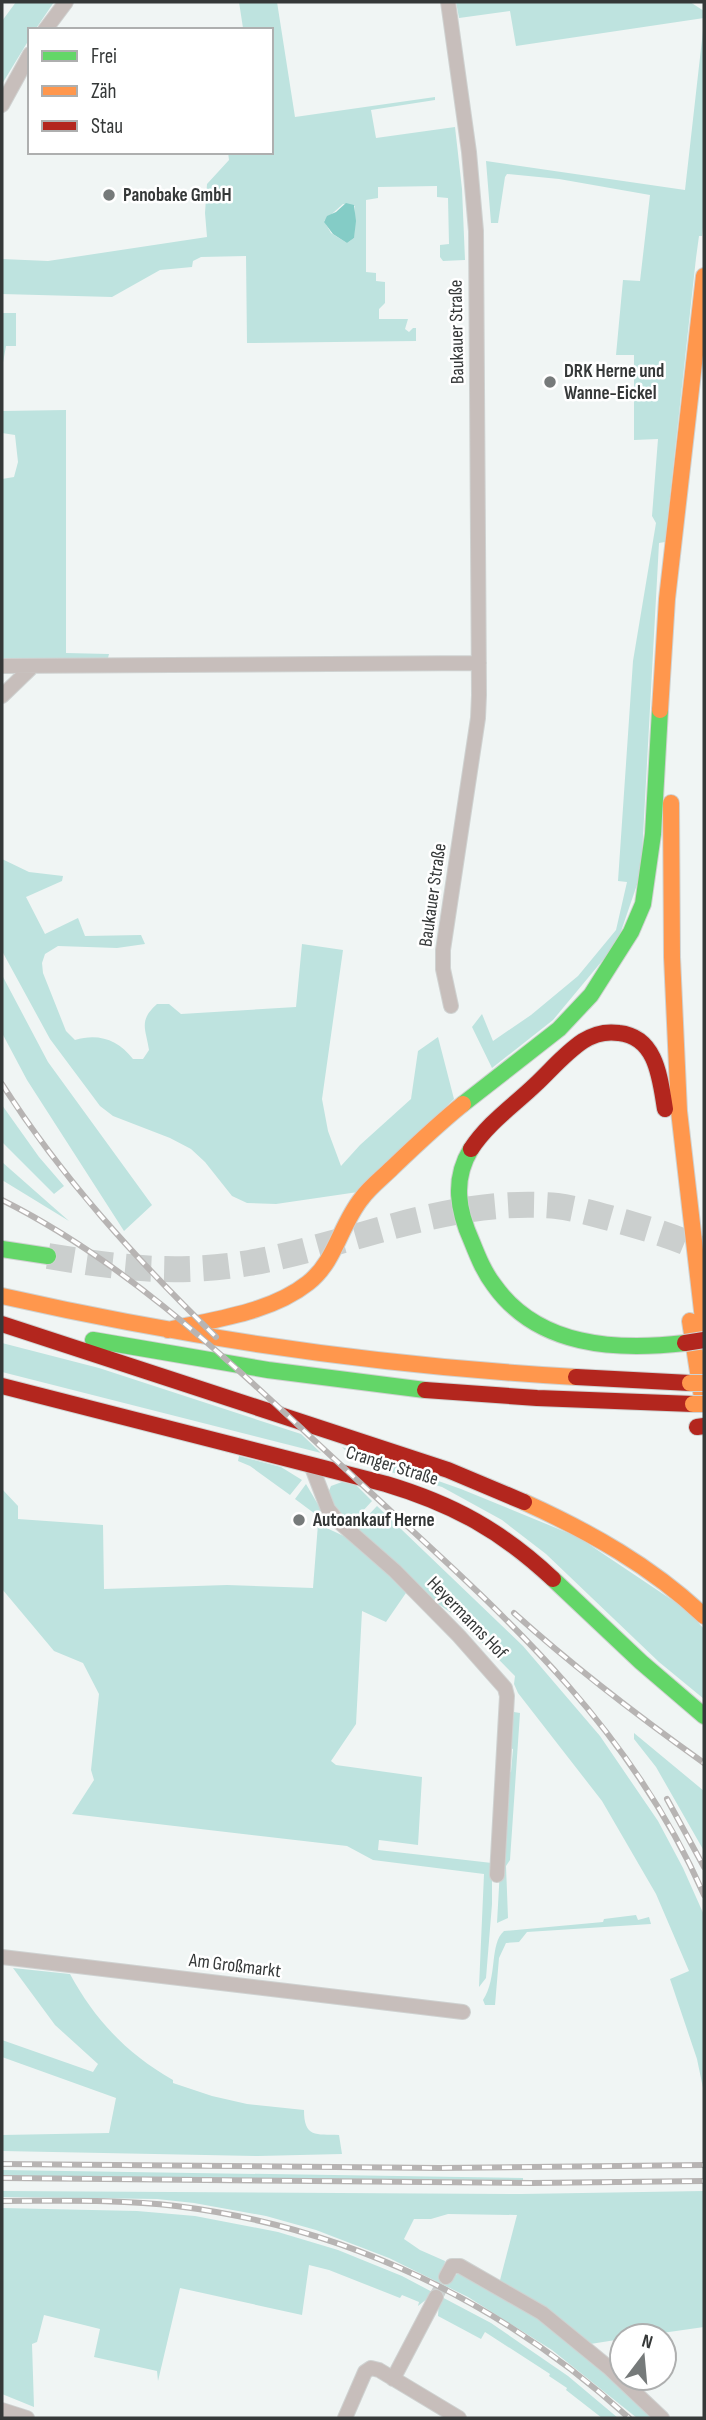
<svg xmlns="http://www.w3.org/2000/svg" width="706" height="2420" font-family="'Sofia Sans Condensed',sans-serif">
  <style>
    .green { fill: #bee3df; fill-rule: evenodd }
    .water { fill: #84ccc6 }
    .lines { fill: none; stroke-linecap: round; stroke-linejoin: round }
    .street-tunnel { stroke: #cbcfce; stroke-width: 14; stroke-dasharray: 14 7; stroke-linecap: butt }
    .highway-tunnel { stroke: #cbcfce; stroke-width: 26; stroke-dasharray: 26 13; stroke-linecap: butt }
    .street-casing { stroke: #cfd2d1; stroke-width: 16 }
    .fast-casing { stroke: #cfd2d1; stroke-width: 18 }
    .slow-casing { stroke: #cfd2d1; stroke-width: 18 }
    .jam-casing { stroke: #cfd2d1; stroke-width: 18 }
    .street { stroke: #c7bebb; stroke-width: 14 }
    .fast { stroke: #63d668; stroke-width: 16 }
    .slow { stroke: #ff974d; stroke-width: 16 }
    .jam { stroke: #b3261e; stroke-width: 16 }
    .rail-casing { stroke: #b7b4b3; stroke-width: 6 }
    .rail { stroke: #fff; stroke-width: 3.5; stroke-dasharray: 10; stroke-linecap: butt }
    .slow-bridge-casing { stroke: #cfd2d1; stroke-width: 18; stroke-linecap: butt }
    .jam-bridge-casing { stroke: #cfd2d1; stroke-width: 18; stroke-linecap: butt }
    .slow-bridge { stroke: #ff974d; stroke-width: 16 }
    .jam-bridge { stroke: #b3261e; stroke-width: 16 }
    .poi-dot { fill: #767a7a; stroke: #fff; stroke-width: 2.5 }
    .labels { text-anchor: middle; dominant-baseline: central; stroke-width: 5; stroke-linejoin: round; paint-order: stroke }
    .poi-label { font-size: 19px; font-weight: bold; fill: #353838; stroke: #fff; text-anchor: start }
    .street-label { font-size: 19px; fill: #353838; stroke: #fff }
  </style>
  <rect width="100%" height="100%" fill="#f0f5f4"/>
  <path class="green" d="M16 2H54L35 30H30V38L2 84V21Z
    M239 2H277L295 117 435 97V100L371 110 376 138 455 127 462 189 465 260 443 261 440 257V245L449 244 448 198 437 197V186L378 187V198L366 200V272L376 273V281L385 282V303L379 309V319H408L405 329 409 332 413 328H416V341L247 343 246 256 201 257 193 261 192 267 160 270 112 297 2 294V259L48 261 207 237 205 213 207 184 229 160 228 152H271V30H237L243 28ZM343 204 355 206 354 238 347 243 331 233 324 221Z
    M456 2H690L704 11V18L516 46 510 11 459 18Z
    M704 22V219L702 236H699L696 258 665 542 659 543 641 873 617 943 553 1020 492 1068 472 1027 482 1014 493 1041 531 1015 578 976 616 930 627 882 618 881 633 661 656 523 652 516 658 439 634 440V355H616L623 280 640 281 650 195 559 179 507 174 505 177 498 223H491L486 161 685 190Z
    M2 313H16V346H6L2 368Z
    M66 410V653L109 654 108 658 2 660V479L14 477 18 462 15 435 2 433V411Z
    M2 859 29 872 63 876 62 881 26 897 45 934 78 918 85 936 141 935 145 944 117 948 58 946 45 954 42 963 43 973 66 1031 75 1040C99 1033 118 1040 133 1059H143L149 1050C146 1029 138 1021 157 1004H169L181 1014 296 1007 302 944 343 950 322 1099 328 1131 341 1166 360 1145 411 1099 418 1051 438 1037 454 1099 358 1192 276 1204 247 1203 232 1196 205 1162 191 1149 170 1138 113 1116 100 1106 50 1039 2 951Z
    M2 975 48 1062 152 1205 124 1231 27 1080 2 1033Z
    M2 1105 39 1157 64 1186 54 1194 2 1142Z
    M2 1162 69 1221 2 1180Z
    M2 1343 99 1368 301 1434 321 1453 2 1372Z
    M342 1447 461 1489 578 1537 687 1610 704 1629V1699L659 1662 546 1554 502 1520 442 1487 357 1462Z
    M239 1456 281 1467 302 1480 290 1495 250 1466 238 1461Z
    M342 1482 356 1485 372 1501 351 1524 331 1505 328 1493 331 1486Z
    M306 1484 330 1525 295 1499Z
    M2 1489 18 1506V1519L103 1525 104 1589 227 1585 313 1588 318 1524 348 1538 408 1590 386 1622 362 1611 356 1724 331 1761 336 1765 422 1777 418 1845 379 1840 378 1850 492 1863V1904L486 1978 479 1987 484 1874 373 1860 347 1846 72 1814 94 1780 91 1770 99 1694 83 1663 54 1651 2 1589Z
    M377 1506 523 1646 600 1736 658 1821 683 1868 704 1915V2093L697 2059 670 1979 689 1971 656 1894 602 1801 518 1693 514 1684 515 1676 457 1617 434 1601 356 1528Z
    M514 1712 520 1713 510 1860 506 1866 508 1918 497 1923 501 1851 509 1791 506 1790 507 1772H511L513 1749 509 1748 512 1715Z
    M634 1733 704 1791V1851L656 1767 634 1739Z
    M636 1915 638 1920 649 1917 651 1924 527 1932 519 1942 506 1943 499 1958 495 2005H485L483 2000C498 1978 489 1944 504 1931L603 1922 604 1919Z
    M13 1968 70 1974C95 2020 127 2054 173 2080V2083L212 2096 247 2104 304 2110C304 2138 316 2134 339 2135L342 2154 258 2156 2 2151V2135L109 2133 116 2098 2 2057V2040L93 2072 98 2064 55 2025Z
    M2 2170 523 2178V2180L2 2177Z
    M2 2191 521 2194 704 2191V2327L641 2336H622V2339L584 2345 499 2284 517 2215 448 2214 431 2219H414L404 2239 420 2250 445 2261 443 2276 449 2279 462 2271 540 2317 659 2418H637L552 2350 468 2297 389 2258 316 2230 266 2216 194 2203 157 2199 2 2197Z
    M2 2208 137 2211 195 2216 278 2232 338 2250 402 2276 491 2323 568 2376 618 2418H602L566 2390 567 2388 549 2376 550 2374 485 2332 481 2339 438 2316 439 2298 432 2295 418 2306 419 2302 402 2295 400 2298 329 2270 309 2265 302 2315 180 2288 158 2381 157 2371 94 2357 100 2329 44 2315 37 2342 32 2344 34 2407 2 2394Z"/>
  <path class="water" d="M346 203 354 205 356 221 354 238 347 243 333 234 324 222 327 216 336 212Z"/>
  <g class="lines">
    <path class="street-tunnel" d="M436 2297 446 2277"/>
    <path class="highway-tunnel" d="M48 1256C119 1268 177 1275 249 1263 352 1245 450 1196 557 1206 580 1209 602 1216 624 1222 651 1230 680 1238 704 1251"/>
    <defs>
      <path id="street" d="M448 2 469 152 476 231 479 695 478 718 443 950V969L451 1006
        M45 30 66 2
        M2 105 30 54
        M2 666 479 663
        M2 696 32 667
        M311 1465 328 1509 338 1521 395 1571 459 1636 505 1688 507 1696 497 1875
        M2 1957 463 2012
        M446 2277 452 2266H460L542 2313 608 2367 662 2418
        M393 2379 436 2297
        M2 2410 27 2418
        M345 2418 365 2372 371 2368 379 2370 459 2418"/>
      <path id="fast" d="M463 1104 559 1029 591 995 631 932 643 904 653 834 660 710
        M471 1149C452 1180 458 1211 472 1242 478 1257 484 1272 494 1285 538 1347 616 1351 685 1343
        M2 1249 48 1256
        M93 1340 268 1370 425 1390
        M553 1579 641 1662 704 1716"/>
      <path id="slow" d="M660 710 667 599 704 276
        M671 803 672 957 679 1111 704 1328
        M2 1296C192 1339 382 1366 576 1377
        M690 1321 703 1404
        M168 1330C215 1319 270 1313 308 1283 336 1261 340 1225 362 1198 370 1187 382 1178 392 1168 415 1146 438 1124 463 1104
        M524 1502C590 1532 651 1566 704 1616"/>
      <path id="jam" d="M471 1149C488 1123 513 1106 535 1085 551 1070 565 1053 583 1041 594 1034 606 1031 619 1033 657 1037 660 1079 665 1109
        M2 1324 448 1470 524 1502
        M576 1377 690 1383
        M2 1386 386 1484C453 1504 502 1531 553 1579
        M425 1390 537 1398 693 1404
        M697 1427 704 1426"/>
    </defs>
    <use href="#street" class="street-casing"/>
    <use href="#fast" class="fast-casing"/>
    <use href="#slow" class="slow-casing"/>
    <use href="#jam" class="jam-casing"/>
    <use href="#street" class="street"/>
    <use href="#fast" class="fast"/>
    <use href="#slow" class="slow"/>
    <use href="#jam" class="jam"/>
    <defs>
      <path id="rail" d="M2 1084C62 1178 136 1259 216 1337
        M2 1200C132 1265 236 1368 342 1466 484 1598 624 1712 704 1895
        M514 1613C574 1667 638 1716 704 1763
        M667 1799 704 1867
        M2 2164 440 2168 704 2165
        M2 2178 531 2183 704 2181
        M2 2201C60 2201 119 2199 176 2206 347 2227 503 2303 629 2418"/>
    </defs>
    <use href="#rail" class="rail-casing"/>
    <use href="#rail" class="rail"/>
    <defs>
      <path id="slow-bridge" d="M690 1383H704
        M693 1404H704"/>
      <path id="jam-bridge" d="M685 1343 704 1340"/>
    </defs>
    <use href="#slow-bridge" class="slow-bridge-casing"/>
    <use href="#jam-bridge" class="jam-bridge-casing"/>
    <use href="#slow-bridge" class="slow-bridge"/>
    <use href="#jam-bridge" class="jam-bridge"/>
  </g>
  <g class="poi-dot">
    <circle cx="109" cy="195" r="7"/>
    <circle cx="550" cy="382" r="7"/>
    <circle cx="299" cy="1520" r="7"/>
  </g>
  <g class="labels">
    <g class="poi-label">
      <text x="123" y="195">Panobake GmbH</text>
      <text x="564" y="371">DRK Herne und<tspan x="564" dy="22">Wanne-Eickel</tspan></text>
      <text x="313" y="1520">Autoankauf Herne</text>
    </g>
    <g class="street-label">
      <text transform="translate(457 332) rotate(-91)">Baukauer Straße</text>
      <text transform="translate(433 895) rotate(-82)">Baukauer Straße</text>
      <text transform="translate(392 1466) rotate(17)">Cranger Straße</text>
      <text transform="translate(467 1618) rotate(46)">Heyermanns Hof</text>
      <text transform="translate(235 1966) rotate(7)">Am Großmarkt</text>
    </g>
  </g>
  <rect width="706" height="2420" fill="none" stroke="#353838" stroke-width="7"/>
  <rect x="28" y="28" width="245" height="126" fill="#ffffff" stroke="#aeafaf" stroke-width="2"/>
  <rect x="42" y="51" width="35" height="10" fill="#63d668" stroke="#aeafaf" stroke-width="2"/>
  <text x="91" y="63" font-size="21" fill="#353838">Frei</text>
  <rect x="42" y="86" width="35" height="10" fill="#ff974d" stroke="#aeafaf" stroke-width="2"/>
  <text x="91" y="98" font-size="21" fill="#353838">Zäh</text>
  <rect x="42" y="121" width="35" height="10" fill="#b3261e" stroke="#aeafaf" stroke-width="2"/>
  <text x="91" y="133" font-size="21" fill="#353838">Stau</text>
  <g transform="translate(643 2357) rotate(16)"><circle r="33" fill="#ffffff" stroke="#aeafaf" stroke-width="2"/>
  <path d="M0-5L12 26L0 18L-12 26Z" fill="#767a7a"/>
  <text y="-10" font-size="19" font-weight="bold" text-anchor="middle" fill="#353838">N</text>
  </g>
</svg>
